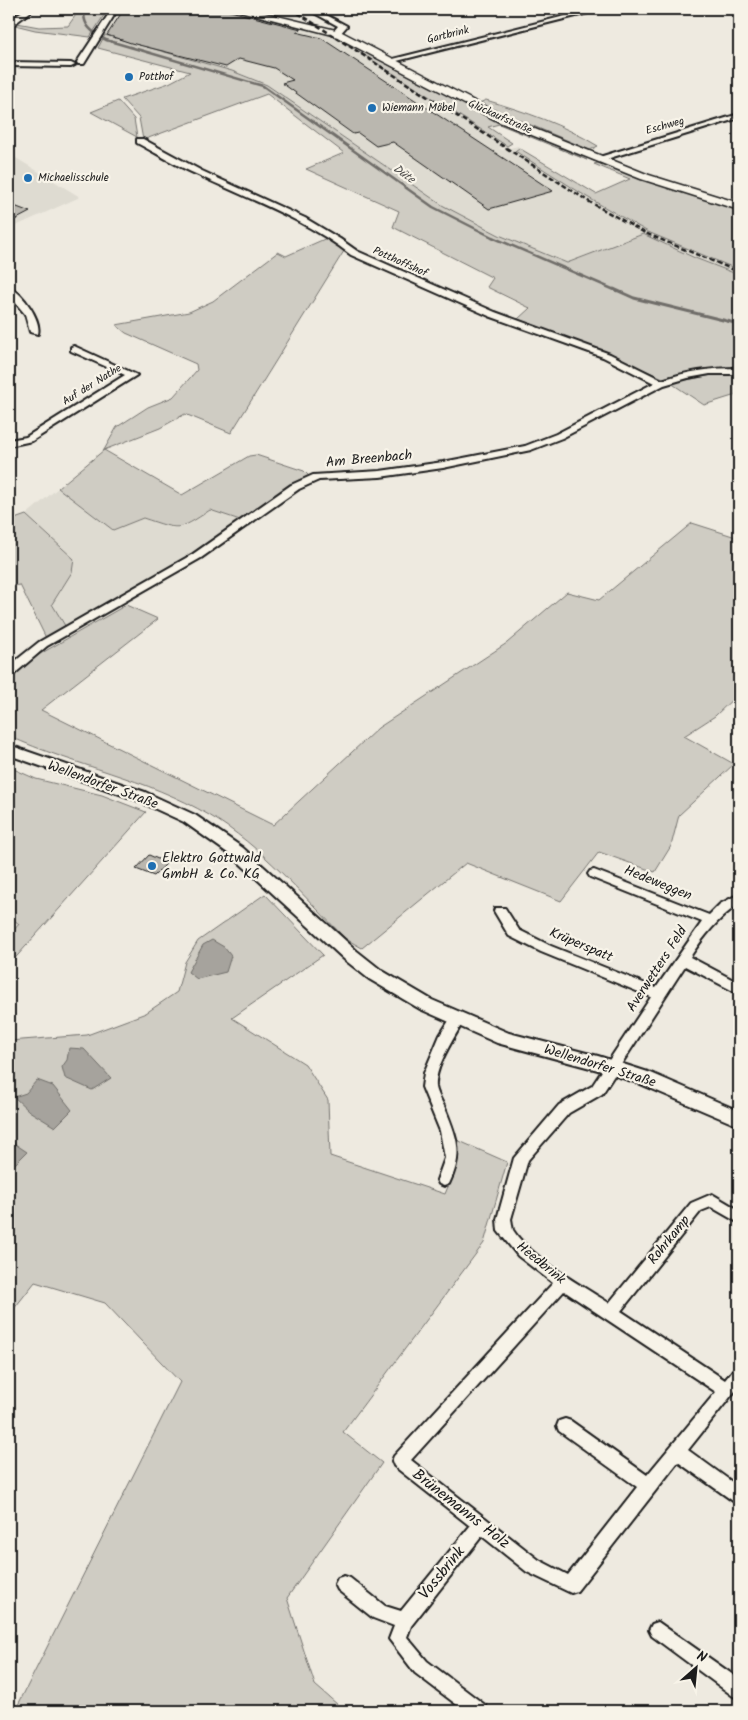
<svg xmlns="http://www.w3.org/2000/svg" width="748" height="1720" font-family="Kalam,sans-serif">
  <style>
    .built { fill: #dedbd1 }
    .green { fill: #cfccc3; stroke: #767470 }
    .water { fill: #a6a39d; stroke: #6f6d69 }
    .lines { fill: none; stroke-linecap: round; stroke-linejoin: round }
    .stream-far1 { stroke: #6f6d69; stroke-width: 2.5 }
    .stream { stroke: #6f6d69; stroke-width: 3 }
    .building { fill: #bab7af; stroke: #1c1c1c }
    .minor-casing { stroke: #1c1c1c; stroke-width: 4 }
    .tertiary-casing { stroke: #1c1c1c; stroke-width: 4 }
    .secondary-casing { stroke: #1c1c1c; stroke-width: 3 }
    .minor { fill: #f7f3e8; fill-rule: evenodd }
    .tertiary { fill: #f7f3e8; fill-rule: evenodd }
    .secondary { fill: #f7f3e8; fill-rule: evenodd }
    .rail { stroke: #1c1c1c; stroke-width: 2.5; stroke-dasharray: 5 2.5; stroke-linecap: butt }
    .poi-dot { fill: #1f6fb2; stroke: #f7f3e8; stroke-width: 2 }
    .labels { text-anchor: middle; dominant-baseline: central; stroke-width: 4.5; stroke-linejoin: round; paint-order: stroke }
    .far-street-label { font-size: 11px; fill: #1c1c1c; stroke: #f7f3e8 }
    .far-poi-label { font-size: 11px; fill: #1c1c1c; stroke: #f7f3e8; text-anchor: start }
    .far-water-label { font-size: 12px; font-style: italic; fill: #535250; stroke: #f7f3e8 }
    .street-label { font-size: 14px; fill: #1c1c1c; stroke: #f7f3e8 }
    .poi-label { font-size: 14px; fill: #1c1c1c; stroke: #f7f3e8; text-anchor: start }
    .near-street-label { font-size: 16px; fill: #1c1c1c; stroke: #f7f3e8 }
  </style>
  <rect width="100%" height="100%" fill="#eeeae0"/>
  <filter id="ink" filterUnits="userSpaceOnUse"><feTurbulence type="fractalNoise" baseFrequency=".02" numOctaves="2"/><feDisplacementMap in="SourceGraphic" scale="10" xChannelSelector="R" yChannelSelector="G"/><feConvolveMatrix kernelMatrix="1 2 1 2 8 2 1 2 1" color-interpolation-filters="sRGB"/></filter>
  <g filter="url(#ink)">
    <path class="built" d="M123 9H224L331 34 507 146 499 148 502 150 518 146 519 148 516 151 594 201 648 232 739 270V275L695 258 643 234 567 263 499 235 442 205 267 85 232 71 105 35Z
      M249 9H294L306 17 291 18Z
      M9 156 16 158 80 197 9 229Z
      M58 488 113 530 143 518 173 528 186 526 210 510 243 521 182 562 67 629 52 604 72 572 74 559 26 515Z"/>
    <path class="green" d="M80 9H108L90 37 35 30 15 25 17 23 39 27 68 26Z
      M331 34 428 86 587 160 499 124 488 127 512 143 507 146Z
      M105 35 232 71 267 85 442 205 499 235 567 263 643 234 695 258 739 275V368L689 372 663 378 587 345 518 319 530 308 487 287 493 278 393 227 399 211 306 169 344 153 267 94 143 140 139 118 122 99 169 83 190 72 98 48Z
      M486 100C526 112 562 124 598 146L590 150 479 103Z
      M118 101 134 119 137 137 91 112Z
      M519 148 596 194 630 179 594 164 598 163 739 211V270L648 232 587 197 515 151Z
      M329 237 344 251 231 433 185 414 160 428 104 450 182 495 249 456 256 455 304 471 309 476 243 521 210 510C177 532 180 530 143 518L113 530 58 488 104 450 117 427 148 407 173 397 197 370 196 364 126 333 116 325 189 312 213 301 278 252 286 256Z
      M717 374 739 375V394L704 405 671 383Z
      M26 515 74 559 72 572 52 604 67 629 46 638 20 585 9 586V521Z
      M692 523 739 538V693L715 716 684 736 734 764 679 815 671 846 655 872 599 852 561 901 466 863 362 948 346 939C303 896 262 846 209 815 147 778 74 766 9 736V675L26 662 126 605 158 619 41 710 273 825 378 728 507 643 567 592 599 600Z
      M9 767 36 779 102 795 146 812 9 965V936L19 924 9 916Z
      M265 894 323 955 232 1018 305 1064 328 1100 330 1156 445 1194 456 1167 457 1140 507 1162 484 1243 343 1432 382 1463 287 1598 315 1685 345 1711H15L180 1382 105 1303 35 1282 9 1315V1041L87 1035 146 1013 177 992 185 962 198 941Z"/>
    <path class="water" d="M212 940 224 947 231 956 226 972 197 979 188 972 203 945Z
      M69 1048 84 1049 111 1078 92 1090 65 1078 62 1067 67 1060Z
      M37 1080 53 1086 72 1110 55 1127 29 1111 14 1097 26 1093Z
      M9 1140 27 1152 9 1170Z"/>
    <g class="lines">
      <path class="stream-far1" d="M85 9C81 25 93 33 106 40L263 86 433 207 492 237 617 291"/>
      <path class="stream" d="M614 289 634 298 739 324"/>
    </g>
    <path class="building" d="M124 9H222L301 29 296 32 321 38 553 191 489 209 393 142 376 146 358 133 353 134 282 83 293 80 274 68 239 59 226 67 131 43 107 35Z
      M9 204 30 212 9 223Z
      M149 855 167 863 154 876 136 869Z"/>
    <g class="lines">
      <defs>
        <path id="minor" d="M26 9H34L9 28V22L16 15Z
          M112 9H118L84 64H78L77 62Z
          M307 9H315L347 26 339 35H333L332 33 338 26Z
          M593 9H604L389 63 385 61Z
          M9 62 71 63 75 65 71 67 9 66Z
          M739 114V118L600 161 593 159Z
          M137 139H143L202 171 305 218 340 239 357 251 495 312 610 354 662 380C688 371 712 368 739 368V374H710L688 378 664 385 562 438 531 450 443 468 380 477 319 480 299 489 201 558 47 646 13 675H9V666L39 642 193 554 291 485 313 475 380 471 443 462 525 446 556 434 654 383 603 357 489 316 351 255C305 219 251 200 198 175 177 166 158 154 137 143Z
          M9 287C22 292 42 320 38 334L30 332 25 314 9 295Z
          M74 346 137 375 32 441 9 446V440L26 437 125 375 71 351V347Z
          M594 870 709 915 720 904 739 894V904C718 918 704 936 690 957L739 983V994L685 966 602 1094 569 1113 528 1160 511 1219C512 1223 512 1227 513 1230 530 1257 582 1286 609 1303L691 1203 712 1194 739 1210V1223L711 1207 701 1211 621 1311 725 1380 733 1370 739 1368V1386L688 1450 739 1487V1504L733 1501 678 1462 577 1591 571 1593 527 1572 482 1536 411 1626 407 1637 427 1661 485 1705 488 1711H465L415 1673 389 1639 394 1626 373 1618 338 1590 335 1584 338 1578 344 1576 350 1578 385 1606 401 1611 470 1526 394 1466 392 1461 394 1456 553 1283 518 1256 498 1231 497 1219 514 1158 559 1105 592 1086 651 997 541 952 509 936 494 911 495 908H505L519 930 551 946 656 988 702 922 590 877 588 874 590 871ZM564 1291 716 1392 647 1475 571 1421 565 1419 559 1421 557 1426 559 1431 637 1487 568 1575 539 1560 411 1460Z
          M457 1015 462 1016 464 1020C455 1037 434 1067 436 1087 437 1093 442 1102 445 1108 457 1137 464 1154 449 1184L444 1186 439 1184 437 1180 445 1158 440 1131 422 1087 424 1073 440 1035 452 1016Z
          M658 1622 739 1679V1699L733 1696 652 1636 649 1630 652 1624Z"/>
        <path id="tertiary" d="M9 745 145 792 195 815 243 848 357 951 381 970 432 1000 509 1033 598 1056 651 1073 739 1111V1126L638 1083 598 1070 497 1043 420 1009 369 979 345 960 232 856 184 822 134 799 9 755Z"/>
        <path id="secondary" d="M232 9H248L340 31 505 117 649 175 739 203V210L641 179 497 121 333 35Z"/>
      </defs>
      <use href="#minor" class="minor-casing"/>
      <use href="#tertiary" class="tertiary-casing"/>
      <use href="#secondary" class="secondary-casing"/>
      <use href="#minor" class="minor"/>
      <use href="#tertiary" class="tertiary"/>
      <use href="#secondary" class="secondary"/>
      <path class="rail" d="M292 9 588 201 645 233 739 272"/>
    </g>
  </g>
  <g class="poi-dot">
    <circle cx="129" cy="77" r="5"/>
    <circle cx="372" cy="108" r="5"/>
    <circle cx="28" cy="178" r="5"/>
    <circle cx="152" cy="866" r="5"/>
  </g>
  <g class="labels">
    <g class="far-street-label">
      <text transform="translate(448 35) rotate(-14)">Gartbrink</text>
      <text transform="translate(500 117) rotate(24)">Glückaufstraße</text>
      <text transform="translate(665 126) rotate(-16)">Eschweg</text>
      <text transform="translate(400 262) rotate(24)">Potthoffshof</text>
      <text transform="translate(92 385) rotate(-32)">Auf der Nathe</text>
    </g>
    <g class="far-poi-label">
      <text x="139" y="77">Potthof</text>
      <text x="382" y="108">Wiemann Möbel</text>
      <text x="38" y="178">Michaelisschule</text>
    </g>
    <g class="far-water-label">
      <text transform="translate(404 174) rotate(36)">Düte</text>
    </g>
    <g class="street-label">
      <text transform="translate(369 459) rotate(-5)">Am Breenbach</text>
      <text transform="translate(103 785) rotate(20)">Wellendorfer Straße</text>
      <text transform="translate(658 883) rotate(22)">Hedeweggen</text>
      <text transform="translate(581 945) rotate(23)">Krüperspatt</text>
      <text transform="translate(657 969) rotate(-57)">Averwetters Feld</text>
      <text transform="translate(600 1066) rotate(17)">Wellendorfer Straße</text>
      <text transform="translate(669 1240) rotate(-51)">Rohrkamp</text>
      <text transform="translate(541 1263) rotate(39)">Heedbrink</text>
    </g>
    <g class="poi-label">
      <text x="162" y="858">Elektro Gottwald<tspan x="162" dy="16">GmbH &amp; Co. KG</tspan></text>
    </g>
    <g class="near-street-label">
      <text transform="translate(461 1509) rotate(38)">Brünemanns Holz</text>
      <text transform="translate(442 1573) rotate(-51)">Vossbrink</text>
    </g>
  </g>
  <rect width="748" height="1720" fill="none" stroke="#f7f3e8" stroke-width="30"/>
  <rect x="15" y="15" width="718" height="1690" fill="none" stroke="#1c1c1c" stroke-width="2" filter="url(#ink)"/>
  <g transform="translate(696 1668) rotate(27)" stroke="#f7f3e8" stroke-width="4" paint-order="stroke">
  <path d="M0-4L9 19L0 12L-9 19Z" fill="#1c1c1c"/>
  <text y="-8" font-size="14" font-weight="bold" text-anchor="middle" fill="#1c1c1c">N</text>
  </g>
</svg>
